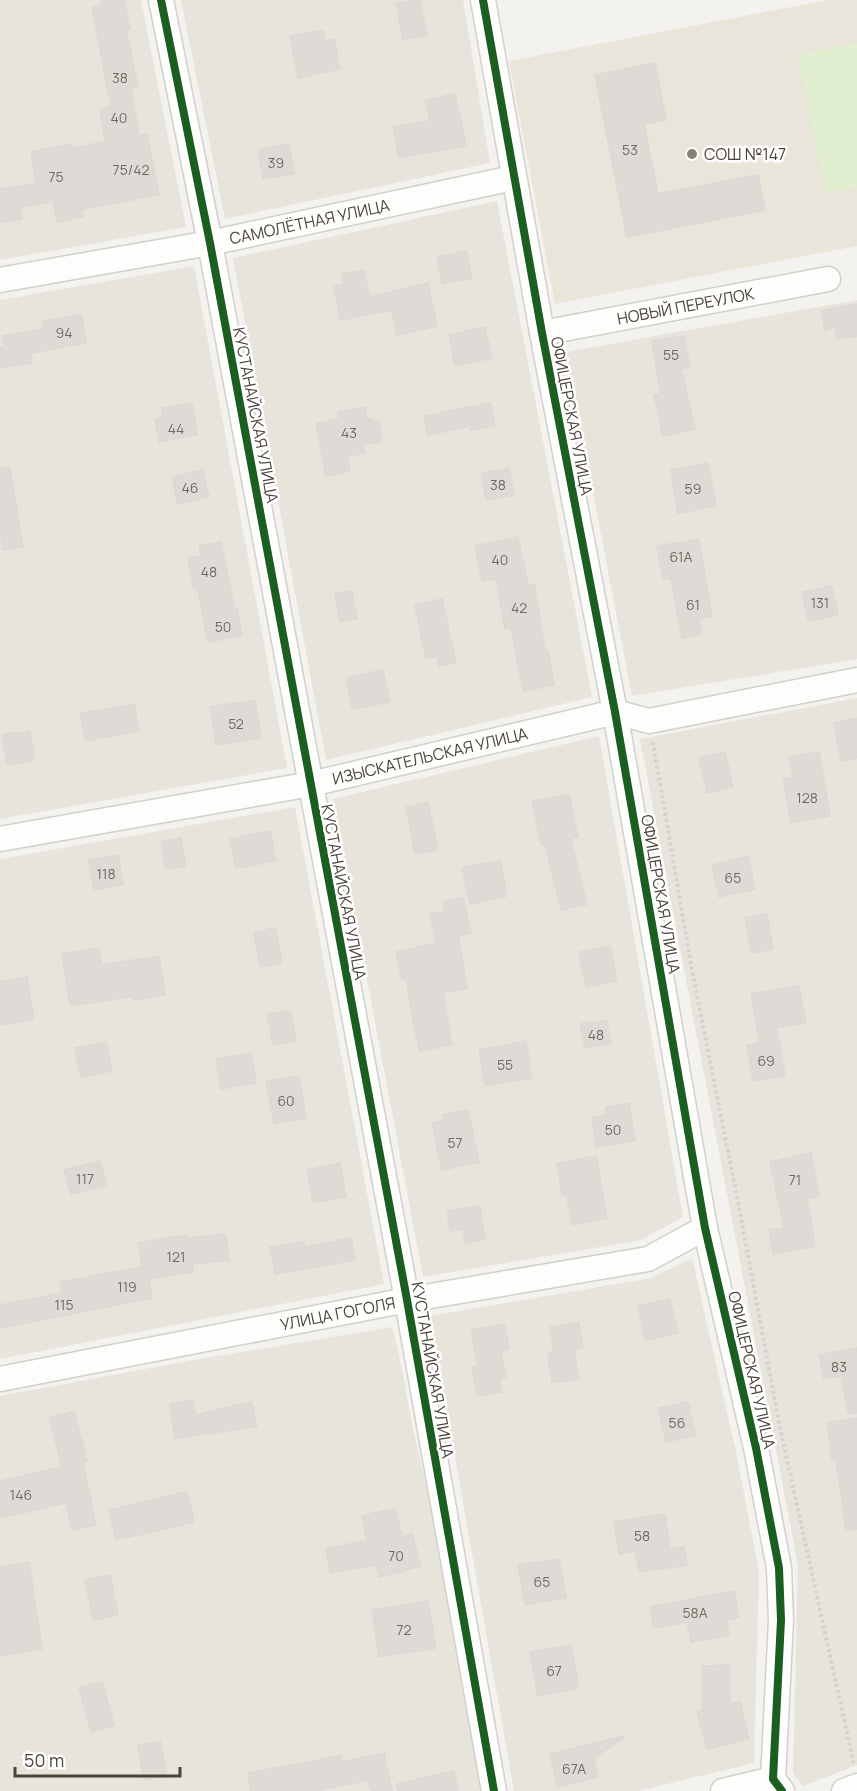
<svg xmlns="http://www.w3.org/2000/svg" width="857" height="1791" font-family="Manrope,sans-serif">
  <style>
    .residential { fill: #e7e4dc }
    .education { fill: #eae5da }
    .green { fill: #e1eecf }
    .building { fill: #dedbd6; stroke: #dcd9d4; stroke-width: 1.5 }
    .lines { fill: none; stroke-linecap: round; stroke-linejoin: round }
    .minor-casing { stroke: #d2d0cb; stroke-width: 27 }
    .path { stroke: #d3d2cc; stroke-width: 4; stroke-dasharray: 3 3; stroke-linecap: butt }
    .minor { stroke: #fdfdfc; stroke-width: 24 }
    .cycleway-casing { stroke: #fff; stroke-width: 11 }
    .cycleway { stroke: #1b5e20; stroke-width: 8 }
    .poi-dot { fill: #868178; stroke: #fff; stroke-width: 2 }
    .labels { text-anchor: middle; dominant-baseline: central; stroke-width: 5; stroke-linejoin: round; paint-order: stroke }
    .number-label { font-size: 14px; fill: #706a61 }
    .poi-label { font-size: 16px; fill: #4b4439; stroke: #fff; text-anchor: start }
    .street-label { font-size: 16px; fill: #4b4439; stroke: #fff }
  </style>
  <rect width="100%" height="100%" fill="#f4f2ee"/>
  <path class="residential" d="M0 0H141L186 227 0 260Z
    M181 0H463L490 163 225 219Z
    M497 201 592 697 326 760 233 258Z
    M194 266 287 768 0 819V300Z
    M857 300V659L632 696 566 352Z
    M857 698V1765L803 1786 793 1773 798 1565 640 739Z
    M599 736 683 1217 641 1240 423 1277 333 799Z
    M295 807 384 1284 0 1359V859Z
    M692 1258 736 1452 759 1571 754 1763 638 1791H514L430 1316 651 1278Z
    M392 1327 399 1355 413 1429 434 1519 490 1791H0V1396L193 1360Z"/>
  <path class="education" d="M828 0H857V246L555 304 509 61Z"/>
  <path class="green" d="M857 43V187L825 193 798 55Z"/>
  <path class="building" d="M101 0H124L130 29 126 30 138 86 131 88 139 136 147 134 159 195 82 209 83 217 57 222 53 201 20 208 22 219 0 223V189L36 183 31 152 70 144 71 148 105 142 100 109 111 107 92 7 102 5Z
    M420 0 427 36 403 40 396 3Z
    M323 30 325 41 334 39 340 69 298 78 290 36Z
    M655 63 666 120 644 124 658 194 758 175 765 210 627 237 595 75Z
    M455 94 466 146 399 158 393 127 430 121 425 100Z
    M289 144 295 174 263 179 258 150Z
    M466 251 472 278 442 284 437 257Z
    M364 270 369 297 428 283 437 326 397 335 392 310 340 320 334 286 344 284 342 274Z
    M857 304V336L838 339 835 327 825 330 821 311Z
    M81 314 86 343 31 353 32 363 0 368V347H4L3 336 44 329 42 321Z
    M485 327 492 358 455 366 449 335Z
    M684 336 690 367 681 369 695 429 663 436 654 395 661 394 652 341Z
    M192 403 197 435 159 442 155 420 163 418 161 408Z
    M490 403 495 426 470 430V426L428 435 424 416Z
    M365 407 367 418 373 419 374 422H379L382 442 363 445 365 453 347 456 350 471 326 476 316 423 339 419 338 412Z
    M708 463 716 506 678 513 671 470Z
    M10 467 23 547 3 550 0 531V468Z
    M509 468 514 495 486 500 481 473Z
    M203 470 209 497 178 504 172 477Z
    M518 537 528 585 534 584 545 651 548 650 554 685 523 691 511 628 505 629 496 579 482 581 475 546Z
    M699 539 712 616 699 619 702 634 682 638 671 579 663 580 657 546Z
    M221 542 235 610 237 609 242 636 208 642 198 590H194L188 558 201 556 199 546Z
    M832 586 838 615 808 621 802 592Z
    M352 591 357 619 340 622 335 593Z
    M442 599 456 663 439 666 437 657 426 659 415 605Z
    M383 670 390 702 352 709 346 678Z
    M255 700 261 738 216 745 210 707Z
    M134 704 139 731 86 741 80 713Z
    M857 718V758L841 761 834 723Z
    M30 731 35 760 7 765 2 735Z
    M725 752 733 787 707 793 699 758Z
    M819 752 830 816 791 823 783 779 793 777 789 757Z
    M569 794 578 837 571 838 587 904 561 910 545 844 541 845 532 801Z
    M428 802 438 850 415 854 406 807Z
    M270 831 276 861 236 868 230 839Z
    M181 838 186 866 166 869 161 842Z
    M118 855 123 885 94 890 88 860Z
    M748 856 755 889 719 897 712 865Z
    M500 860 507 896 470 904 462 868Z
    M463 897 471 933 458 936 467 989 443 993 452 1045 419 1051 406 979 402 980 396 952 436 943 430 914 445 911 443 902Z
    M767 914 773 949 752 953 745 918Z
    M275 928 282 963 260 967 254 933Z
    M610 946 617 981 586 987 579 952Z
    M99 948 102 965 159 956 165 995 134 1000 133 996 70 1006 62 954Z
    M27 977 34 1019 2 1025 0 1015V982Z
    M799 986 806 1023 777 1028 785 1076 753 1081 747 1045 760 1043 751 994Z
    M290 1010 296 1041 273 1045 267 1014Z
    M606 1020 611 1044 585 1048 580 1024Z
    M526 1041 532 1078 485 1086 479 1050Z
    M106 1042 112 1071 81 1077 75 1048Z
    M251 1053 256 1083 221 1089 216 1059Z
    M299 1076 306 1118 274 1124 266 1081Z
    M629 1103 635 1141 596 1147 592 1118 607 1115 606 1107Z
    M468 1110 479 1162 442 1170 432 1123 444 1120 443 1115Z
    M811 1153 819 1196 807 1199 815 1246 773 1254 769 1230 784 1228 770 1162Z
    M596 1156 607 1218 572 1225 567 1197 562 1195 557 1163Z
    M100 1161 106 1185 71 1194 64 1170Z
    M340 1163 346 1197 313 1203 307 1170Z
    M480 1206 485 1239 465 1243 463 1229 450 1231 447 1211Z
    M226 1234 229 1260 192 1264 193 1272 149 1279 152 1298 0 1328V1305L62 1293 60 1282 142 1267 138 1243 188 1235V1238Z
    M351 1238 355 1260 275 1274 270 1247 304 1242 305 1247Z
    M670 1299 678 1333 645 1340 638 1306Z
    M579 1322 583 1348 574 1350 579 1379 552 1383 548 1354 554 1351 550 1327Z
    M505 1324 509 1349 501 1351 506 1377 499 1379 502 1392 478 1396 472 1367 478 1366 471 1330Z
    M857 1348V1413H848L841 1376 824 1379 819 1355Z
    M193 1400 196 1415 251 1402 257 1426 175 1439 170 1404Z
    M688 1402 696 1435 666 1442 658 1408Z
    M74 1411 87 1461 83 1462 96 1525 72 1530 66 1503 0 1518V1481L62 1467 49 1418Z
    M857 1418V1529L846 1530 836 1459 832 1460 827 1423Z
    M187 1492 194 1522 116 1540 109 1510Z
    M395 1508 402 1537 412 1534 421 1566 379 1577 376 1565 330 1573 326 1548 367 1541 362 1516Z
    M665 1514 670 1549 684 1547 687 1565 639 1572 635 1551 619 1554 614 1522Z
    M559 1559 566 1598 525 1605 518 1565Z
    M29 1562 42 1649 0 1656V1567Z
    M110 1575 118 1615 93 1620 85 1580Z
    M734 1591 739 1617 726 1620 729 1635 691 1642 687 1622 654 1628 650 1607Z
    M428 1601 436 1648 379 1657 372 1610Z
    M571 1645 579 1688 538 1696 530 1652Z
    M730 1665V1704L740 1702 749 1739 707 1749 697 1712 702 1711V1666Z
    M102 1681 114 1725 91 1732 79 1687Z
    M623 1736 624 1738 593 1758 598 1777 558 1787 550 1754Z
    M160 1741 167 1776 144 1780 138 1745Z
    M384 1753 392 1791H371L368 1780 316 1791H251L248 1773 319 1760 341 1755 342 1762Z
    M454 1771 458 1791H398L397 1784Z"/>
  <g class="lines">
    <defs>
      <g id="minor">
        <path d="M161 0 210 243 407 1300 494 1791"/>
        <path d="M483 0 542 333 615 712 705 1228 756 1448 779 1568 781 1620 773 1779 782 1791"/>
        <path id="s1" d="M0 280 210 243 513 178"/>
        <path id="s2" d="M542 333 828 279"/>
        <path id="s3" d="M0 839 311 784 615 712 649 721 857 680"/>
        <path id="s4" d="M0 1379 407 1300 648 1259 705 1228"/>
        <path d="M723 1791 773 1779"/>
        <path d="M844 1791 857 1786"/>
      </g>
    </defs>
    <use href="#minor" class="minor-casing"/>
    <path class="path" d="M653 742 691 965 739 1207 779 1423 854 1765"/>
    <use href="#minor" class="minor"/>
    <defs>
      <path id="cycleway" d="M161 0 210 243 407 1300 494 1791
        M483 0 542 333 615 712 705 1228 756 1448 779 1568 781 1620 773 1779 782 1791"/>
    </defs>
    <use href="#cycleway" class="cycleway-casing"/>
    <use href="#cycleway" class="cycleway"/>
  </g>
  <circle class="poi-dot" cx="692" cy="154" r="6"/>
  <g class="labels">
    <g class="number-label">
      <text x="120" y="77">38</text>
      <text x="119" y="117">40</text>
      <text x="630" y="149">53</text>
      <text x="276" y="162">39</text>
      <text x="131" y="169">75/42</text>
      <text x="56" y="176">75</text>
      <text x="64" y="332">94</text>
      <text x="671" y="354">55</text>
      <text x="176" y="428">44</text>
      <text x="349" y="432">43</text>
      <text x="498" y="484">38</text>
      <text x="190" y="487">46</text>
      <text x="693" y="488">59</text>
      <text x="681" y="556">61А</text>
      <text x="500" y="559">40</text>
      <text x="209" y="571">48</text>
      <text x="820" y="602">131</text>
      <text x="693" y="604">61</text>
      <text x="519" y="607">42</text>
      <text x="223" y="626">50</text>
      <text x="236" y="723">52</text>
      <text x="807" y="797">128</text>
      <text x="106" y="873">118</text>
      <text x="733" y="877">65</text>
      <text x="596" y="1034">48</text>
      <text x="766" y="1060">69</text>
      <text x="505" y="1064">55</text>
      <text x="286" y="1100">60</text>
      <text x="613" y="1129">50</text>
      <text x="455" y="1142">57</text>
      <text x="85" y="1178">117</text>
      <text x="795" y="1179">71</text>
      <text x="176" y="1256">121</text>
      <text x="127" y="1286">119</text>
      <text x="64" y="1304">115</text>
      <text x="839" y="1366">83</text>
      <text x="677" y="1422">56</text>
      <text x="21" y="1494">146</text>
      <text x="642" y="1535">58</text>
      <text x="396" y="1555">70</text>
      <text x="542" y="1581">65</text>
      <text x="695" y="1612">58А</text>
      <text x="404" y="1629">72</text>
      <text x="554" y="1670">67</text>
      <text x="574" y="1768">67А</text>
    </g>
    <g class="poi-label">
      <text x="704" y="154">СОШ №147</text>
    </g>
    <g class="street-label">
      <text stroke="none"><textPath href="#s1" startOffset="315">САМОЛЁТНАЯ УЛИЦА</textPath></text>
      <text stroke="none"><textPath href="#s2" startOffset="146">НОВЫЙ ПЕРЕУЛОК</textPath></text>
      <text transform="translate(256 415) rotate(79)">КУСТАНАЙСКАЯ УЛИЦА</text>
      <text transform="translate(572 416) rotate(79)">ОФИЦЕРСКАЯ УЛИЦА</text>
      <text stroke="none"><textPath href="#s3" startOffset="438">ИЗЫСКАТЕЛЬСКАЯ УЛИЦА</textPath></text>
      <text transform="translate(344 892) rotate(79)">КУСТАНАЙСКАЯ УЛИЦА</text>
      <text transform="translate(661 894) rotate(80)">ОФИЦЕРСКАЯ УЛИЦА</text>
      <text stroke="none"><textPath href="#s4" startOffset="344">УЛИЦА ГОГОЛЯ</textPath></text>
      <text transform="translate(433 1370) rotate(80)">КУСТАНАЙСКАЯ УЛИЦА</text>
      <text transform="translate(752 1370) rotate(77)">ОФИЦЕРСКАЯ УЛИЦА</text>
    </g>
  </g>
  <path d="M15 1767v9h165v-9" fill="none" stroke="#4b4439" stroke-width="3"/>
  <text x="24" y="1767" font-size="18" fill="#4b4439" stroke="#ffffff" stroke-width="4.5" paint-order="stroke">50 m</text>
</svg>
